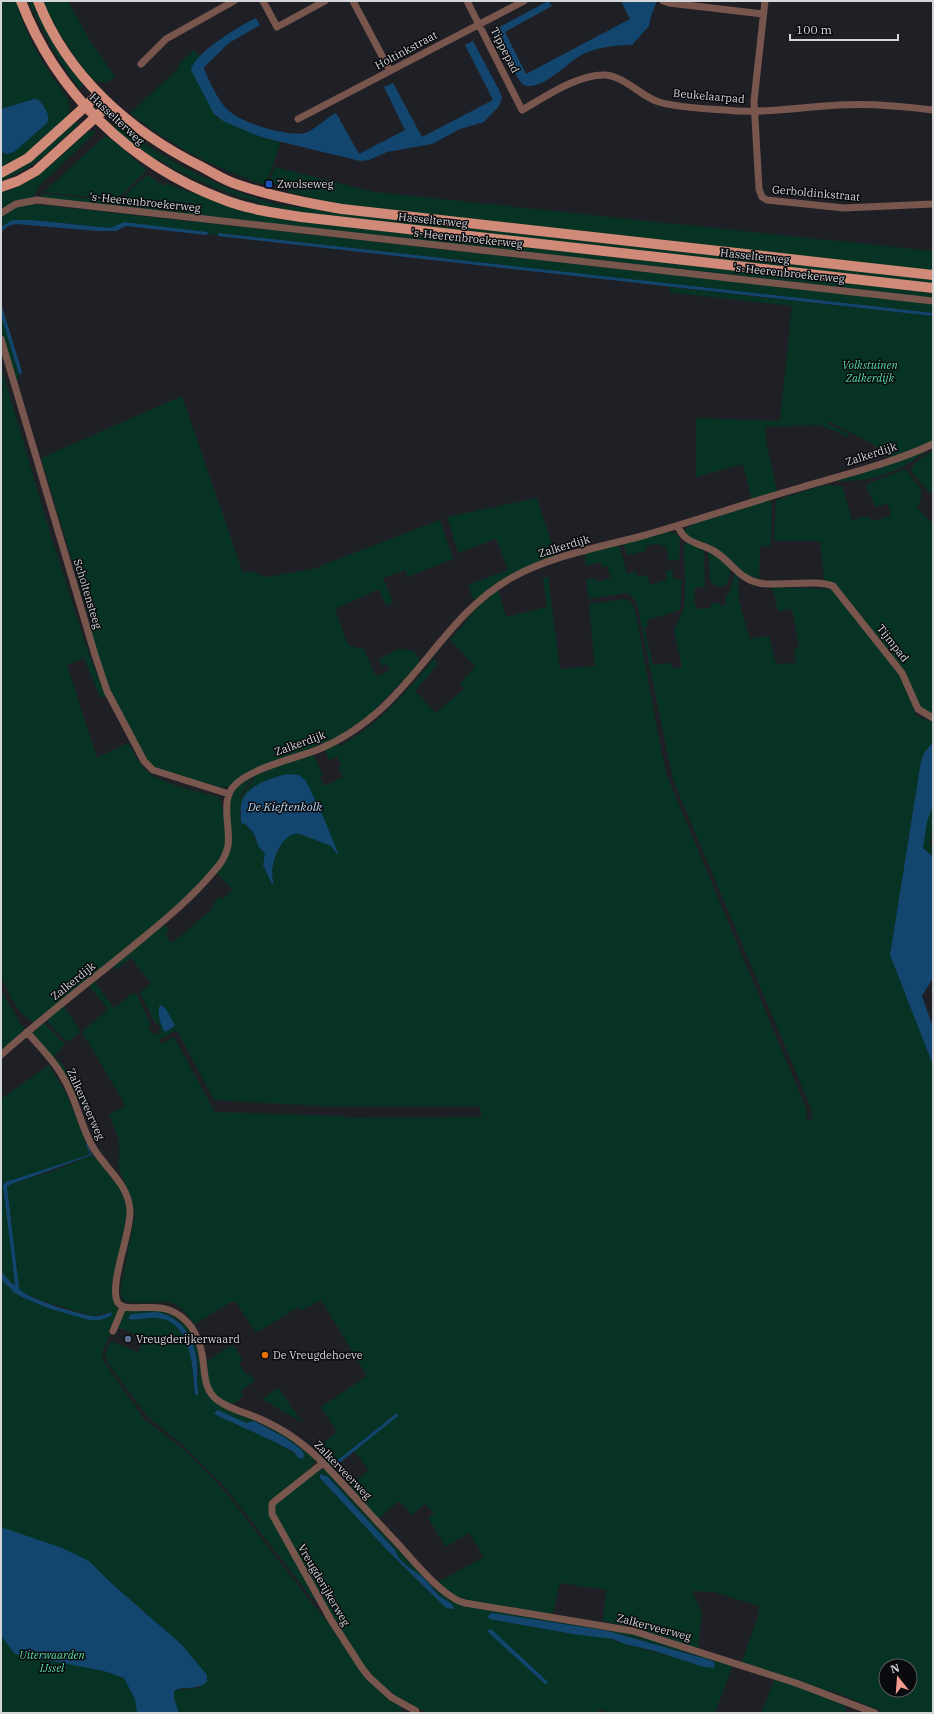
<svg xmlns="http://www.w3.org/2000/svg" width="934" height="1714" font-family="'IBM Plex Serif',serif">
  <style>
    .green { fill: #073324; fill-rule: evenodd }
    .water { fill: #13466f }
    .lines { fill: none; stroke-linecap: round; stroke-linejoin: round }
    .minor { stroke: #78564d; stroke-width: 7 }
    .primary { stroke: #d18a78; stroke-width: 10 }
    .transit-dot { fill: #1a4fb4; stroke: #090a0d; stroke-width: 1.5 }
    .service-dot { fill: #5c6f8a; stroke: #090a0d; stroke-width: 1.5 }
    .food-dot { fill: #e8710a; stroke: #090a0d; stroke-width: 1.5 }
    .labels { text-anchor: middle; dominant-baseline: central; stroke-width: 3; stroke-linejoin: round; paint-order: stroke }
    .street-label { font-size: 11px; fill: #d5d6da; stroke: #090a0d }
    .poi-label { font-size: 11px; fill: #d5d6da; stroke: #090a0d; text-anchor: start }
    .park-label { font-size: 11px; font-style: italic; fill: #58dba8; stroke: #090a0d }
    .water-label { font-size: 12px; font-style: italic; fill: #b6d6f5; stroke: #090a0d }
  </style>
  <rect width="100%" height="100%" fill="#1f2026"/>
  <path class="green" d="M1 1H16C24 32 40 59 58 85 63 93 72 101 69 112 65 129 17 160 1 171V152L7 154 34 99 1 109Z
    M28 1H34L84 84 79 89 54 52Z
    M42 1H68L89 39 115 77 106 83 94 81C72 56 57 30 42 1Z
    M194 50 200 57 194 63 193 73 217 118 261 137 281 142 266 185C216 169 171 146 130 113L178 69 180 65 179 64Z
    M74 119 79 124C53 148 35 168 1 181V175Z
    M119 124C166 163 221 189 279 205L933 278V284L284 211 227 197 172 172 112 129ZM158 159C191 179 225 193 262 203V204C227 199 194 182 163 164L157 161Z
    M91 131 96 132 39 186 33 197 16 201 1 209V193C36 183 59 157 85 134Z
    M105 136C121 144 133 160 147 170L117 200 44 192Z
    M275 167 374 192 933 251V271L338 204 288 192 289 188 269 182Z
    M147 175 164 186 167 183 180 189 228 205 933 291V298L42 198 40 193 118 202Z
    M32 204 933 303V313L219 233 218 235 124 222 110 228 32 220 5 224 1 227V216L15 207Z
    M669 287 933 316V442L894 457H890L873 444 828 421V424L849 434 848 437 823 426 815 425 765 427 767 446 777 492 752 500 743 464 696 477V418L780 421 792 306 674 293 669 291Z
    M1 315 19 374V379H15L1 331Z
    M1 366 48 526 86 646 106 697H100L84 658 67 665 97 758 128 743C134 753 139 764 148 772 163 785 198 791 219 797 225 813 230 836 224 853 219 867 205 878 195 888 145 937 88 979 34 1022 18 1016 9 992 1 978Z
    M182 396 243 573 251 571 266 577 318 568 320 566 440 520 453 559 407 577 405 570 383 578 393 602 386 606 379 589 335 609 346 640 350 646 364 649 376 676 388 672 389 668 387 664 382 666 378 660C393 652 400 644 416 653L420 662 372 713 337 739 254 770 228 787 222 788 156 769 147 761 112 693 101 668 90 631 93 630 41 458Z
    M929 449C902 471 871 483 835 481Z
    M933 450V495L924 487 911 471 914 464Z
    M905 469 921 489V498L917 508 933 524V716L916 704 907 674 838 587 824 581 820 541H774L776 500 824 485 842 486 852 520 868 516 872 521 891 516 888 504 875 507 871 495 869 494 866 486 868 484Z
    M537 498 556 557C527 565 499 579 476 599H473L468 585 508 570 496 539 458 553 447 517Z
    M768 500 771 501 772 505 771 541 770 546H760L759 579 745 575 722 553 688 537 685 533 686 528 691 525Z
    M666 532 675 533 680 538 679 560 669 561 666 546 661 547 660 543 645 546 646 551 627 555 623 543Z
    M689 542 703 548 704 552 705 587H695L694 601 695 602 696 609 711 608V603H720V606L726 605V595L729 594 735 573 738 575 739 602 750 639 769 636 776 664 796 663 794 649 799 647 792 609 778 611 772 587 832 589 899 674 917 716 933 722V742L924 753 921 761 890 955 933 1065V1713H886L832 1691H825L742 1662 758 1616 759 1606 714 1592 692 1591 702 1613 698 1649 635 1627 602 1621 607 1590 560 1583 553 1614 463 1601 454 1596 438 1582 484 1557 469 1533 446 1547 428 1518 434 1513 425 1504 412 1515 399 1501 378 1519 349 1486 369 1470 354 1451 398 1416 397 1413 331 1466 319 1456 326 1441 337 1432 321 1407 367 1376 321 1300 301 1311 298 1307 256 1333 236 1302H231L195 1324C189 1318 182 1308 175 1304 159 1298 131 1309 121 1297V1287L135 1215 132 1200 119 1170V1140L109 1114 126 1106 82 1032 108 1009 89 986 94 981 114 1008 133 993 137 995 151 1025 148 1027 152 1034 156 1033 157 1036 159 1035 158 1032 161 1028 158 1023 156 1024 154 1021 140 993 151 983 131 958 115 970 114 965 164 924 169 930 165 935 172 943 212 909 214 903 219 897 223 899 233 890 216 873 227 857 231 795 239 784 253 776 240 797 241 799 256 775 277 766 313 754 323 775 320 776 324 786 343 777 338 767 341 765 337 756 329 760 324 749 337 743 339 746C377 727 407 691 434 659L438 664 415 691 436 713 464 689 460 684 475 666 450 640 479 606 498 589 506 617 547 607 543 578 548 577 560 669 595 666 589 604 625 599C633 601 634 607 636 615L661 750 667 776 806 1108 807 1119 812 1120 811 1108 673 780 641 624C639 613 638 596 625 593L589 599 586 580 595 578 597 582 611 578 607 566 603 567 601 562 586 566 585 556 586 553 619 544 627 574 636 571 638 577 647 575 650 585 667 580 666 571 673 570V579H682L680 610 647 620 648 626 644 627 653 665 671 663 672 669 682 667 674 630 684 609 685 587 684 547 686 543ZM292 774 306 781 323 816 337 852 336 853 331 846 300 834C281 830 268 869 274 883L272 884 263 865 265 854 258 846 253 833 245 824 241 823 240 811 255 786 274 778ZM162 1005 175 1026 165 1032ZM175 1031 178 1032 214 1100 319 1106H479L482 1117 349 1118 340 1116 215 1112 174 1037 161 1044 159 1040ZM886 1666H910V1690H886Z
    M709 552 722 559 731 569 728 582 724 587 716 586 710 580 708 553Z
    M933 805V823L930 843 933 850V857L923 848 927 822Z
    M1 990 25 1031 1 1052Z
    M63 1005 81 1032 67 1042 47 1021V1018Z
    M44 1023 65 1044 54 1056 63 1065 82 1098 83 1100 78 1102 32 1034Z
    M49 1065 67 1095 90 1153 80 1159 6 1182 3 1185 15 1284 13 1285 1 1271V1099Z
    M93 1155 123 1191 127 1209 125 1226 112 1285 114 1301 120 1312 102 1353 104 1362 144 1419 183 1449 209 1474 230 1498 310 1601 333 1628 353 1660 401 1705V1713H1V1279L15 1293 24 1298 48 1308 95 1321 112 1315 111 1312 92 1316 42 1301 21 1292 19 1288 7 1187 9 1185 61 1168ZM89 1561 111 1583 181 1644 207 1675 199 1688 175 1690Z
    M124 1310C134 1310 160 1308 167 1311 199 1324 201 1363 206 1392L215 1402 281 1432 314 1457V1463L312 1467 270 1503 269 1514 318 1601 316 1603 224 1486 185 1447 147 1416 108 1363 105 1354 111 1341 138 1352 145 1338 117 1327ZM156 1312 170 1316 180 1322 195 1351 197 1360 199 1370 197 1383 199 1394 195 1395C192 1369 193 1322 158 1318 149 1317 139 1319 130 1320ZM216 1415 234 1418 246 1423 254 1421 257 1422 277 1433 299 1448 297 1455 275 1442Z
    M233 1345 243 1360 239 1363 246 1375 249 1374 255 1381 241 1391 243 1396 235 1403 230 1404 222 1401 209 1387 207 1361 230 1346Z
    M278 1388 303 1423 262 1399Z
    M322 1469H325L396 1547 449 1598 628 1632 731 1664 732 1668 715 1713H612L599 1709 598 1713H430C412 1707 393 1697 380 1684 365 1669 354 1651 343 1632 318 1593 296 1552 273 1511L274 1506 316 1470ZM322 1474 328 1477 395 1550 400 1560 436 1591 439 1596 446 1599 452 1610 446 1608 388 1551 320 1478ZM488 1616 529 1619 608 1631 712 1661 715 1665 714 1668 625 1644 604 1637 573 1634 489 1619Z
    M775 1679 815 1693 844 1705 847 1713H761Z"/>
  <path class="water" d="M548 1 552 6 505 32 526 74 630 19 621 1 639 2 657 1 651 16 649 26 632 45C616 45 598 47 583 54 568 62 545 88 527 86 523 85 520 82 518 78L492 33 494 30Z
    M256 18 260 25 229 43 205 66 204 69C209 80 218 101 227 109 240 123 287 137 305 133 313 131 328 117 336 113L359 154 405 130 384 87 393 83 422 137 493 100 465 45 473 41 499 90 502 98 499 106 484 122 460 129 432 144 387 152 369 160 360 161 261 137 223 121 214 114 191 70C194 53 241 25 256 18Z
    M34 99 39 100C44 107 51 114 47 123L14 152 7 154 1 152V109Z
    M12 220H32L110 228 124 222 207 232 208 234 206 235 126 226 116 231H98L16 224 8 226 1 232V227Z
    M218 233 871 306 933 313V316L218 236Z
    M1 303 22 372 21 374H19L1 315Z
    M933 742V805L927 822 923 848 933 857V978L922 996 933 1027V1065L890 955 921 761 924 753Z
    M288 774 299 775 306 781 323 816 338 853H336L331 846 300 834C281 830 267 869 274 883L272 884 263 865 265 854 258 846 255 836 252 831 245 824 241 823C241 815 240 808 242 801 248 785 273 777 288 774Z
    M161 1005 166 1009 175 1026 165 1032C160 1024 158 1016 159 1007Z
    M87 1143 92 1155 9 1185 7 1187 19 1288C23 1298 81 1315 93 1316 99 1317 105 1314 111 1312L112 1314 111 1316 100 1320H89L48 1308 24 1298 15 1293 1 1279V1271L13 1285 15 1284 3 1185 6 1182 89 1155 90 1153 86 1145Z
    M156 1312C188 1317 200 1350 197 1380 197 1385 199 1391 198 1395H195C193 1369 192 1321 157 1318 148 1317 138 1321 129 1319V1316L132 1314Z
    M218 1410 246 1423 254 1421 284 1437 302 1450 304 1455 303 1459 298 1458 294 1452 275 1442 216 1415 214 1413Z
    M397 1413 398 1416 337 1465 333 1464Z
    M320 1474 328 1477 395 1550C399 1563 411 1568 421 1576 428 1582 433 1589 438 1595 443 1600 452 1600 454 1609L446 1608 388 1551 320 1478Z
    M1 1527 62 1548 89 1561 111 1583 181 1644 207 1675V1682C197 1691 184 1685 174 1691V1698L179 1713H137L135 1699 124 1678 104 1671 15 1654 1 1636Z
    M492 1613 608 1631 713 1661 715 1665 714 1668 704 1667 655 1651 625 1644 613 1639 573 1634 489 1619 488 1616Z
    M491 1629 548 1682V1683L545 1684 488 1632V1630Z"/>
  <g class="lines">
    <path class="minor" d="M263 1 277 27 325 1
      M353 1 390 71
      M467 1 522 110C545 97 578 74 605 75 623 76 639 94 656 101 672 107 707 109 725 110 762 114 802 107 839 105 871 103 902 106 933 110
      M663 1 669 3 763 14
      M765 1 754 101 759 189 762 197 767 200 844 208 933 204
      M141 64 166 39 234 1
      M298 119 524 1
      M1 213 16 204 37 200 933 301
      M1 339 95 655 107 691 144 761 153 770 229 794
      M678 526C683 542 698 543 712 550 730 559 738 579 759 583 780 587 814 579 833 586L902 673 918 709 933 718
      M27 1032C39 1046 54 1060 63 1077 77 1099 80 1127 94 1149 107 1170 129 1185 130 1211 131 1233 108 1286 118 1303 130 1316 161 1296 185 1320 194 1328 200 1342 202 1354 205 1369 203 1386 214 1397 223 1407 247 1413 260 1419 287 1431 306 1445 326 1466 351 1492 375 1520 400 1546 415 1563 444 1598 465 1603L633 1631 796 1683 875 1713
      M1 1055C43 1017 88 983 132 947 161 923 190 900 214 871 221 864 226 855 228 846 231 826 219 799 236 784 253 768 295 758 317 750 342 740 361 727 381 709 427 667 457 607 513 577 551 556 600 547 642 536 695 521 747 503 799 488 842 475 893 463 933 444
      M113 1331 123 1307
      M323 1463 275 1501 272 1504V1514L331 1620 362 1668 369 1677 391 1697 416 1711V1713"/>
    <path class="primary" d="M21 1C56 93 130 164 222 199 247 209 274 213 301 217L933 288
      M38 1C67 76 130 131 200 166 212 172 223 180 236 184 270 196 306 203 342 209L933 275
      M1 173 28 158 99 94
      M1 187 18 181 36 171 109 105"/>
  </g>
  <rect class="transit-dot" x="265" y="180" width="8" height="8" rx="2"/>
  <circle class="service-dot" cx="128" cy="1339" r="4"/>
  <circle class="food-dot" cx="265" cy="1355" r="4"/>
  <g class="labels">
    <g class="street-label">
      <text transform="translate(406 50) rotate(-28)">Holtinkstraat</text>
      <text transform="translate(505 50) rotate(63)">Tippepad</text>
      <text transform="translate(709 96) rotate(5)">Beukelaarpad</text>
      <text transform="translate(117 119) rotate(43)">Hasselterweg</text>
      <text transform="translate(816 193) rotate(5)">Gerboldinkstraat</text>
      <text transform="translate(145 202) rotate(6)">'s-Heerenbroekerweg</text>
      <text transform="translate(433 220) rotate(6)">Hasselterweg</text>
      <text transform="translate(467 238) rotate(6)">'s-Heerenbroekerweg</text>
      <text transform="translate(755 256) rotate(6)">Hasselterweg</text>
      <text transform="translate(789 273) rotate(6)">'s-Heerenbroekerweg</text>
      <text transform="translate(871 454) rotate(-18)">Zalkerdijk</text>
      <text transform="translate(564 546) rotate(-17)">Zalkerdijk</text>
      <text transform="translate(88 594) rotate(73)">Scholtensteeg</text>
      <text transform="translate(893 643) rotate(52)">Tijmpad</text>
      <text transform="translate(300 743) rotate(-20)">Zalkerdijk</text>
      <text transform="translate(73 981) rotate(-39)">Zalkerdijk</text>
      <text transform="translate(86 1104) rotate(66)">Zalkerveerweg</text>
      <text transform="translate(343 1470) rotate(46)">Zalkerveerweg</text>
      <text transform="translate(324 1585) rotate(60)">Vreugderijkerweg</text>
      <text transform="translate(654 1627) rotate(15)">Zalkerveerweg</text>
    </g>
    <g class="poi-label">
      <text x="277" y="184">Zwolseweg</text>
      <text x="136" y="1339">Vreugderijkerwaard</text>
      <text x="273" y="1355">De Vreugdehoeve</text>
    </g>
    <g class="park-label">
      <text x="870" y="365">Volkstuinen<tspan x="870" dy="13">Zalkerdijk</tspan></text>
      <text x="52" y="1655">Uiterwaarden<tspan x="52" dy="13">IJssel</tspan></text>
    </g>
    <g class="water-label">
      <text x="285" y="806">De Kieftenkolk</text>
    </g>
  </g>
  <rect width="934" height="1714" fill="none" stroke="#d5d6da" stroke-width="4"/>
  <g transform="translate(898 1678) rotate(343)"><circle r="19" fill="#090a0d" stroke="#5b5c5f"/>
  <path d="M0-3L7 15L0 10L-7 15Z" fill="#f59c90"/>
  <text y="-6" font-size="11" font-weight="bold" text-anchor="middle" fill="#d5d6da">N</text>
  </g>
  <path d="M790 34v6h108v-6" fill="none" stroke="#d5d6da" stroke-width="2"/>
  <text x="796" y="34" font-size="12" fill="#d5d6da" stroke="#090a0d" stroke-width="3" paint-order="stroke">100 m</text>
</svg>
